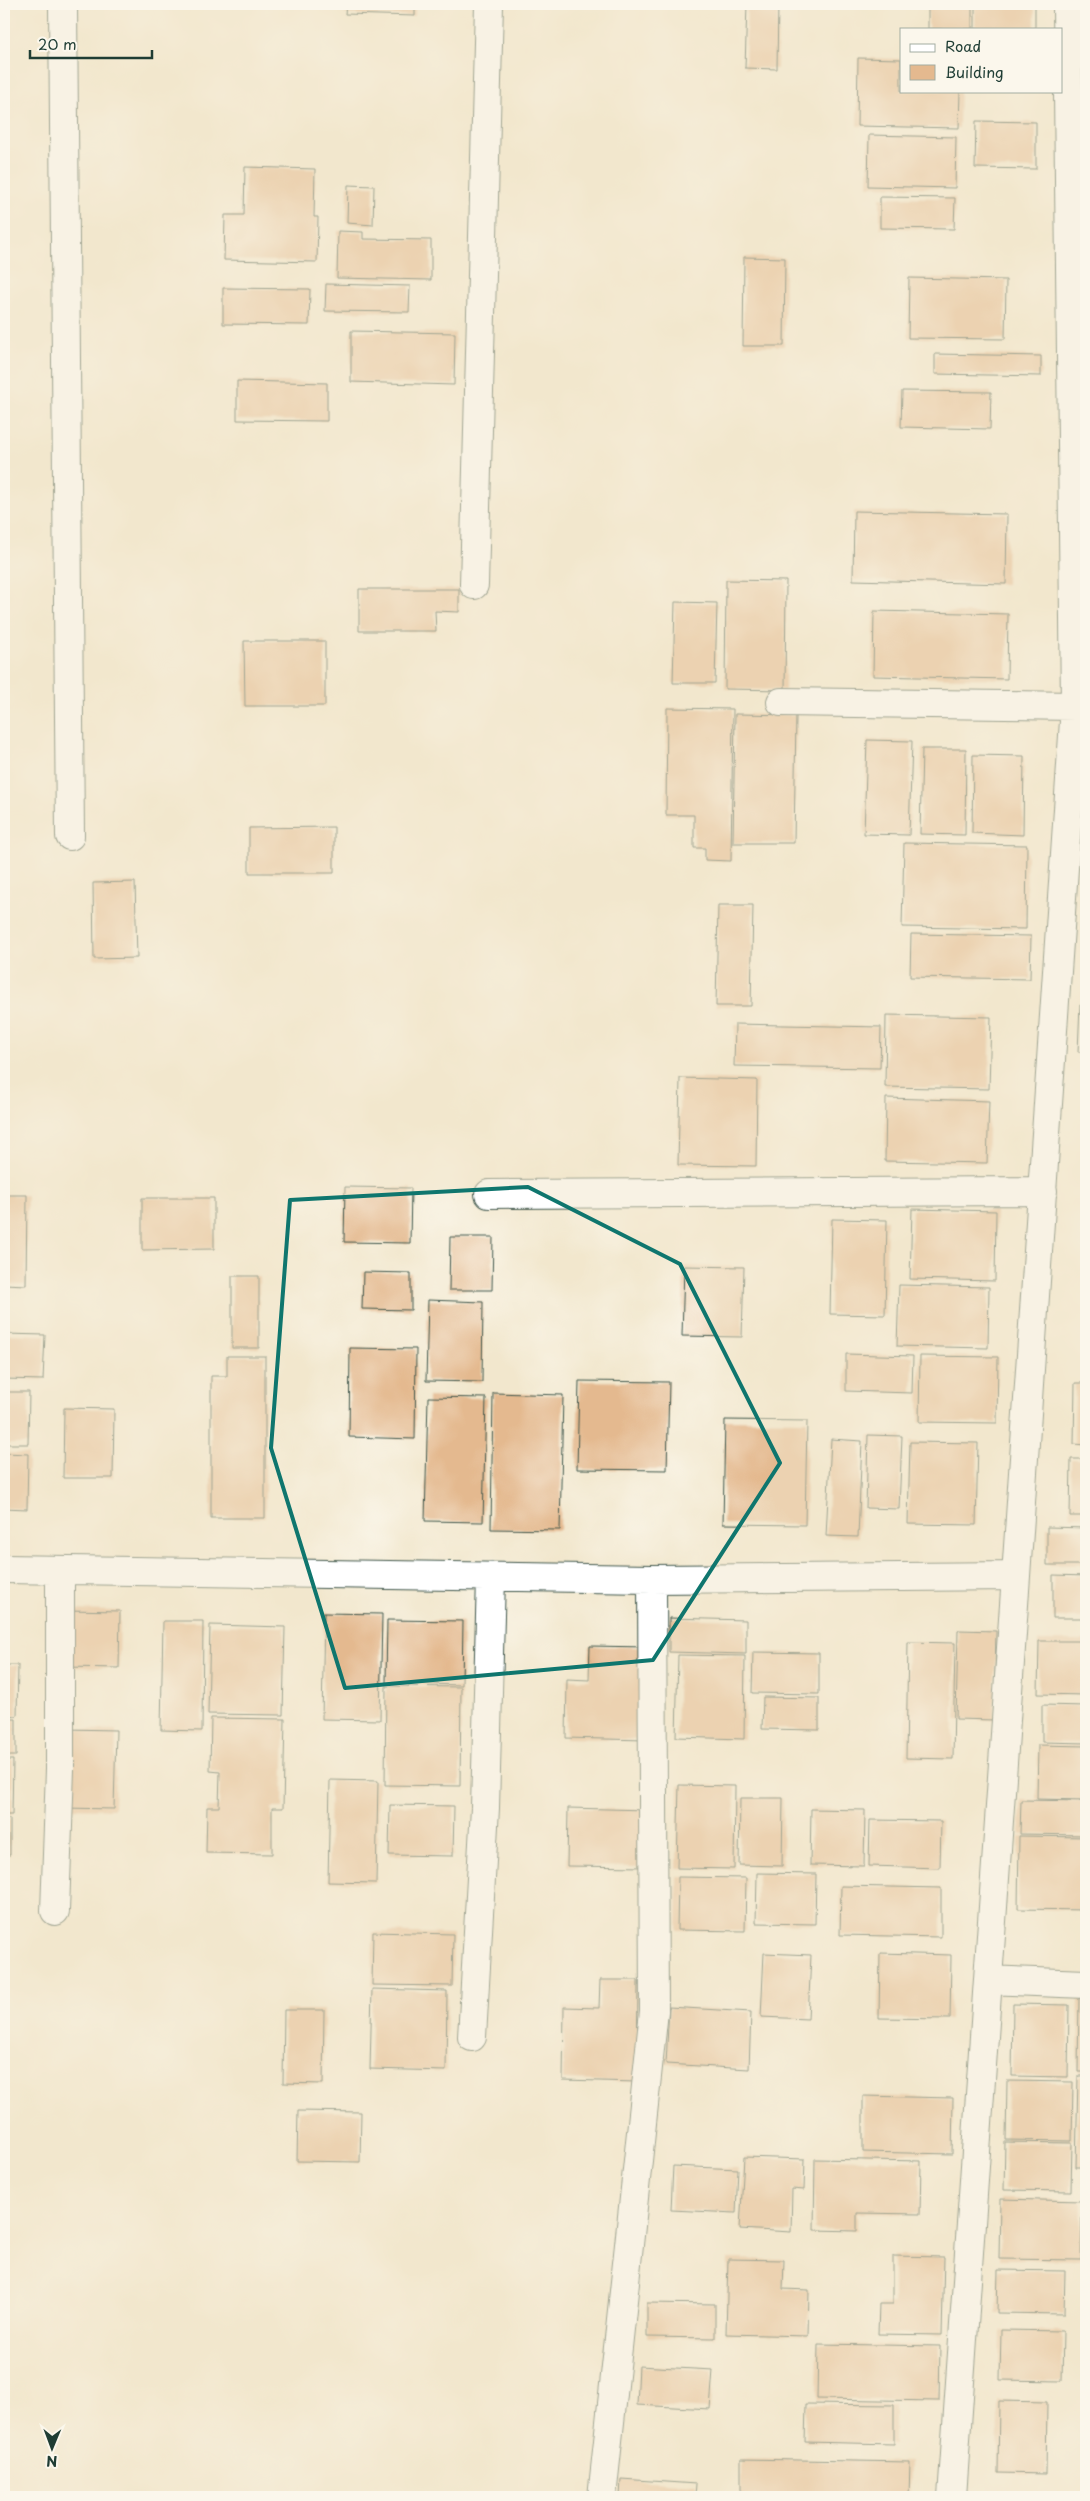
<svg xmlns="http://www.w3.org/2000/svg" width="1090" height="2501" font-family="'Playpen Sans',sans-serif">
  <style>
    .building { fill: #e4b98f }
    .lines { fill: none; stroke-linecap: round; stroke-linejoin: round }
    .street-casing { stroke: #3f564b; stroke-width: 30 }
    .street { stroke: #fff; stroke-width: 28 }
    .marked { fill: none; stroke: #0f766e; stroke-width: 4; stroke-linejoin: round }
  </style>
  <rect width="100%" height="100%" fill="#fbf7ec"/>
  <filter id="ink" filterUnits="userSpaceOnUse"><feTurbulence type="fractalNoise" baseFrequency=".02" numOctaves="2"/><feDisplacementMap in="SourceGraphic" scale="10" xChannelSelector="R" yChannelSelector="G"/><feConvolveMatrix kernelMatrix="1 2 1 2 8 2 1 2 1" color-interpolation-filters="sRGB"/></filter>
  <filter id="wash" filterUnits="userSpaceOnUse"><feTurbulence type="fractalNoise" baseFrequency=".0096" numOctaves="4" result="noise"/><feDisplacementMap in="SourceGraphic" scale="20" xChannelSelector="R" yChannelSelector="G"/><feGaussianBlur stdDeviation="1.12" result="paint"/><feColorMatrix in="noise" values="0 0 0 0 0 0 0 0 0 0 0 0 0 0 0 0 0 1.4 0 .05"/><feComposite in="paint" operator="in"/></filter>
  <g filter="url(#wash)">
    <rect width="100%" height="100%" fill="#f2e7cd"/>
    <g id="blocks">
      <path class="building" d="M346 4H415V16L345 14Z
        M747 4H778L777 69 745 68Z
        M928 4H972V29H928Z
        M975 4H1035V29H975Z
        M858 58 901 59V91H960L959 128 857 126Z
        M976 121 1036 122V169L975 168Z
        M869 135 956 137 955 188 868 186Z
        M245 167 315 169 314 217H318L317 262 224 260 225 215H244Z
        M348 185 374 186 373 225 347 223Z
        M880 197 955 198 954 229 880 228Z
        M338 231 363 232V239L431 240V280L337 278Z
        M744 257 785 258 784 346H743Z
        M909 278 1006 280 1005 339 908 338Z
        M326 284 410 286 409 312 325 311Z
        M223 288 310 289 309 325 223 324Z
        M351 331 455 333 454 385 351 382Z
        M935 354 1041 356V376L935 374Z
        M237 381 327 383V421L237 420Z
        M902 391 991 392 990 429 901 427Z
        M854 511 1007 514 1006 584 853 580Z
        M726 580 786 581 785 690 725 689Z
        M359 589H459V612L435 611 436 631H359Z
        M675 602 717 603 715 683H673Z
        M874 611 1008 614 1007 679 873 676Z
        M244 641H325V706H245Z
        M667 708 733 709 731 861 705 860V848H694V815H666Z
        M735 714 796 715 794 843H733Z
        M867 740 912 741 909 835 864 834Z
        M922 749H966L965 835 920 834Z
        M973 755 1024 756 1023 835 972 833Z
        M334 827V873H249V828Z
        M904 843 1027 845 1026 929 902 927Z
        M135 882 137 958 94 959 93 883Z
        M718 905H753L751 1006H716Z
        M911 934 1031 936 1030 979 910 977Z
        M1080 1005 1086 1006V1052H1078Z
        M886 1015 991 1017 989 1089 885 1087Z
        M735 1024 881 1027 880 1068 734 1066Z
        M680 1078 757 1080 756 1166 678 1165Z
        M886 1098 989 1101 987 1163 885 1161Z
        M345 1187 411 1188 410 1243 344 1242Z
        M4 1195H27L26 1285 4 1284Z
        M142 1198H214V1249L142 1250Z
        M912 1209 996 1211 995 1281 910 1279Z
        M832 1219 887 1220 885 1315 830 1314Z
        M450 1237H493L492 1290H449Z
        M684 1266 744 1267 742 1337 682 1336Z
        M363 1272 411 1273V1310L362 1309Z
        M232 1276H259V1348H232Z
        M899 1285 989 1287 988 1348 897 1346Z
        M428 1300 483 1302 482 1382 426 1381Z
        M4 1334 45 1335 43 1380 4 1379Z
        M350 1348 416 1349 415 1439 349 1437Z
        M846 1354 913 1356 912 1393 846 1391Z
        M227 1356H265V1518H211V1376H227Z
        M920 1356 998 1357 997 1423 919 1422Z
        M579 1381 669 1382 667 1470 577 1469Z
        M1075 1383H1086V1445L1074 1444Z
        M4 1392H29L28 1444H4Z
        M493 1393 563 1395 560 1530 491 1529Z
        M428 1397 486 1398 483 1522 425 1521Z
        M64 1408 114 1409 113 1478H63Z
        M725 1420 807 1421 805 1525 723 1524Z
        M868 1435 902 1436 899 1509 866 1508Z
        M831 1439 862 1441 858 1537 826 1536Z
        M910 1442 978 1443 976 1525 908 1524Z
        M4 1453 28 1454 27 1509 4 1508Z
        M1071 1459H1086V1516H1070Z
        M1047 1527 1086 1528V1565H1047Z
        M1053 1575 1086 1576V1618H1053Z
        M66 1610 120 1611 119 1668 65 1667Z
        M324 1613 382 1614 380 1720 322 1719Z
        M669 1618 746 1620V1654L669 1652Z
        M387 1620 463 1621 462 1685 386 1683Z
        M163 1621H203L202 1731 161 1730Z
        M210 1625 285 1627 283 1715 208 1714Z
        M958 1630 996 1631 994 1720 956 1719Z
        M1039 1641H1086V1695L1038 1694Z
        M908 1642 955 1643 953 1759 906 1758Z
        M590 1646 647 1647 645 1740 566 1738 567 1679 589 1680Z
        M753 1652 819 1653V1694L752 1693Z
        M678 1655 745 1656 744 1739 676 1737Z
        M4 1665H18L17 1716 4 1715Z
        M386 1686 461 1687 460 1786 385 1785Z
        M763 1697 819 1698V1730L762 1729Z
        M1042 1705 1086 1706V1743L1042 1742Z
        M211 1718 285 1719 283 1808H272V1854L206 1853 207 1807H219L220 1772 210 1771Z
        M4 1719H16V1756H4Z
        M66 1729 116 1730 114 1809 64 1808Z
        M1038 1745 1086 1746V1800L1037 1799Z
        M4 1760H13L12 1815H4Z
        M330 1780 378 1781 376 1883 328 1882Z
        M679 1785 735 1786 734 1869 677 1868Z
        M740 1798H783L782 1866 739 1865Z
        M1021 1800 1086 1801V1835L1020 1834Z
        M390 1805 454 1806 453 1856 389 1855Z
        M568 1808 646 1810 645 1867 567 1866Z
        M811 1809 865 1810 864 1866 810 1865Z
        M4 1819H10V1855H4Z
        M870 1820 941 1821 940 1868 869 1866Z
        M1019 1836 1086 1837V1910L1018 1909Z
        M757 1873 816 1874 815 1924 756 1923Z
        M678 1877 746 1878 745 1931 677 1930Z
        M841 1886 941 1888V1937L840 1935Z
        M373 1932 453 1934 452 1986 372 1985Z
        M764 1953 811 1955 808 2019 761 2017Z
        M880 1953 951 1955 950 2019 879 2018Z
        M600 1980H638L637 2082 563 2080 564 2007 599 2008Z
        M372 1989 447 1991 446 2071 370 2069Z
        M1079 1998H1086V2072H1078Z
        M1013 2004 1069 2005 1068 2077 1012 2076Z
        M669 2007 751 2012 749 2069 666 2064Z
        M284 2010H324L323 2084 283 2083Z
        M1078 2076H1086V2167H1076Z
        M1007 2081 1073 2082 1072 2141 1006 2140Z
        M863 2096 953 2098 952 2154 863 2152Z
        M298 2111 361 2112 360 2162 297 2161Z
        M1005 2142 1072 2143 1071 2191 1004 2190Z
        M744 2157 805 2159 804 2190 792 2189 791 2232 740 2229Z
        M815 2159 921 2161 920 2214 857 2213V2231L814 2230Z
        M673 2166 738 2169 736 2213 671 2210Z
        M1000 2199 1082 2201 1081 2260 999 2259Z
        M893 2256 944 2257 942 2335 878 2334 879 2304H893Z
        M728 2259 784 2260 783 2289 809 2290 808 2336 726 2334Z
        M998 2270 1065 2271 1064 2314 997 2313Z
        M647 2303 715 2304V2338L647 2337Z
        M1001 2330 1063 2331 1062 2381 1000 2380Z
        M818 2344 940 2346 939 2401 817 2399Z
        M639 2366 713 2370 710 2409 637 2405Z
        M999 2401 1047 2402 1046 2474 998 2473Z
        M806 2404 894 2405V2444L805 2442Z
        M741 2459 910 2462 909 2497H741Z
        M621 2479 696 2484 695 2497H620Z"/>
    </g>
  </g>
  <g filter="url(#ink)">
    <use href="#blocks" fill-opacity="0" stroke="#3f564b" stroke-width="1"/>
    <g class="lines">
      <defs>
        <path id="street" d="M63 4 70 836
          M474 585 489 4
          M781 702 1075 706
          M489 1194 1043 1191
          M4 1569 652 1579 1016 1576 1075 706 1067 4
          M55 1911 60 1769V1571
          M988 1980 1086 1984
          M472 2037 485 1808 491 1577
          M602 2497 654 2011 652 1579
          M952 2497 1016 1576"/>
      </defs>
      <use href="#street" class="street-casing"/>
      <use href="#street" class="street"/>
    </g>
  </g>
  <path d="M0 0H1090V2501H0ZM528 1187 680 1264 780 1463 653 1660 345 1688 271 1448 290 1200Z" fill="#f2e7cd" fill-opacity=".55" fill-rule="evenodd"/>
  <path class="marked" d="M528 1187 680 1264 780 1463 653 1660 345 1688 271 1448 290 1200Z"/>
  <rect width="1090" height="2501" fill="none" stroke="#fbf7ec" stroke-width="20"/>
  <rect x="900" y="28" width="162" height="65" fill="#fbf7ec" stroke="#a3ada2"/>
  <rect x="910" y="44" width="25" height="8" fill="#ffffff" stroke="#a3ada2"/>
  <text x="945" y="52" font-size="15" fill="#1f3d34">Road</text>
  <rect x="910" y="65" width="25" height="15" fill="#e4b98f" stroke="#a3ada2"/>
  <text x="945" y="78" font-size="15" fill="#1f3d34">Building</text>
  <g transform="translate(52 2448) rotate(181)" stroke="#fbf7ec" stroke-width="4" paint-order="stroke">
  <path d="M0-4L9 19L0 12L-9 19Z" fill="#1f3d34"/>
  <text y="-8" font-size="14" font-weight="bold" text-anchor="middle" fill="#1f3d34">N</text>
  </g>
  <path d="M30 50v8h122v-8" fill="none" stroke="#1f3d34" stroke-width="2.5"/>
  <text x="38" y="50" font-size="15" fill="#1f3d34" stroke="#fbf7ec" stroke-width="4" paint-order="stroke">20 m</text>
</svg>
